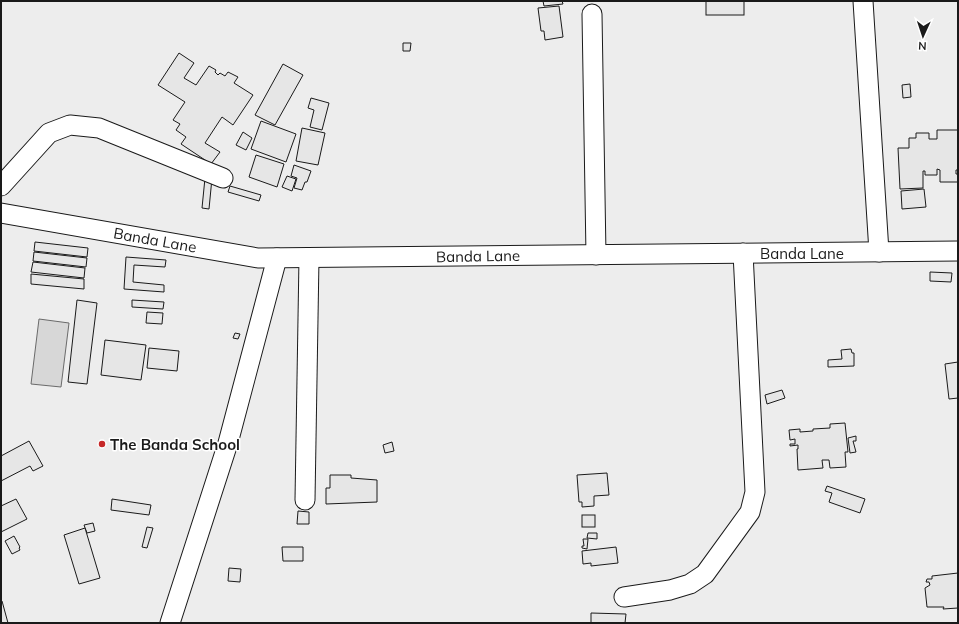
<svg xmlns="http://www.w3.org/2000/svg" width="959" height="624" font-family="Mulish,sans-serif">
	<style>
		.green { fill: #ededed; stroke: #6a6a6a }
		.water { fill: #d7d7d7; stroke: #6a6a6a }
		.building { fill: #e6e6e6; stroke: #1a1a1a }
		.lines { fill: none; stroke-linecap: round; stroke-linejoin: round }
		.minor-casing { stroke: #1a1a1a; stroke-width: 21 }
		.minor { stroke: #fff; stroke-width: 19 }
		.poi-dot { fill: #c62828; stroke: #fff; stroke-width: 1.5 }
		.labels { text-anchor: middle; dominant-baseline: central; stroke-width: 3; stroke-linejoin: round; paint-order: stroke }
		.street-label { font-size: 15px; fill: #1a1a1a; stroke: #fff }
		.poi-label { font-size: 15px; font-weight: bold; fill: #1a1a1a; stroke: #fff; text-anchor: start }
	</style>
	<rect width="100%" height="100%" fill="#fff"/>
	<rect class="green" x="1" y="1" width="957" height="622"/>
	<path class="water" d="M39,319L69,323L61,387L31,384Z"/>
	<g class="building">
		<path d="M543,1H562L563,4L544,6Z"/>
		<rect x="706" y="1" width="38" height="14"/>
		<path d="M559,6L563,37L545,40L544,31H541L538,8Z"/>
		<path d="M403,43H411L410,51H403Z"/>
		<path d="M179,53L194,63L184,78L196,85L209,66L216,70L215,72L218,75L220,73L225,76L228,72L238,77L234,83L253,95L233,125L222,117L205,143L220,152L211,164L181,144L186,137L176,130L180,124L173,120L185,102L158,85Z"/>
		<path d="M283,64L303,75L275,125L255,115Z"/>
		<path d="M910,84L911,97L903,98L902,85Z"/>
		<path d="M311,98L329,103L322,130L310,127L314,110L308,108Z"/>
		<path d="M261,121L296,134L286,162L251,149Z"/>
		<path d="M302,128L325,133L318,165L296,161Z"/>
		<path d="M937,130H958V170H956V174H958V182H940V170L937,169V175H925V171H923V188L900,189L898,148H909V138H916V133H929V139H937Z"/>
		<path d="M243,132L252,138L246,150L236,145Z"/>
		<path d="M256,155L284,164L277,187L249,177Z"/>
		<path d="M294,165L311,171L307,182H305L302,190L294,188L297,178L291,176Z"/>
		<path d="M287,176L296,179L292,191L282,187Z"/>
		<path d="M205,178H212L209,209L202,208Z"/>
		<path d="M230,186L261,195L259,201L228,192Z"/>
		<path d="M924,189L926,207L902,209L901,191Z"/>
		<path d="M35,242L88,248L87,257L34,251Z"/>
		<path d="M34,252L87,258L86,267L33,261Z"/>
		<path d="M126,257L166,260L165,267L134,265L133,282L164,285V292L124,289Z"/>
		<path d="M33,262L85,268L84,278L31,272Z"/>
		<path d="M930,272L952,273L951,282L930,281Z"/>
		<path d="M31,274L84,279V289L31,284Z"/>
		<path d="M77,300L97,303L87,384L68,382Z"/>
		<path d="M132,300L164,302L163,309L132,307Z"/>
		<path d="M147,312L163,313L162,324L146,323Z"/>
		<path d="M235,333L240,334L238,339L233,338Z"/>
		<path d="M105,340L146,345L141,380L101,375Z"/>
		<path d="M149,348L179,351L177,371L147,368Z"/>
		<path d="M851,349L852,353H854V366L828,367V360L842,359L841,350Z"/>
		<path d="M958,362V398L949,399L945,364Z"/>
		<path d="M782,390L785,398L767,404L765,395Z"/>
		<path d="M845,423L848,452H845L846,467L830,468L829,460H822L823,468L798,470L797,449H798V445L790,446V444H795V439L790,440L789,430L800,429V432L813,431V429L830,428V424Z"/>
		<path d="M856,436V441H853L856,452L850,453L848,438Z"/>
		<path d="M29,441L43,466L33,471L30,466L1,481V456Z"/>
		<path d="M392,442L394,451L385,453L383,445Z"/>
		<path d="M607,473L609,495L594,496V506L582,507V502H579L577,475Z"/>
		<path d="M330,475H351V478L377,480V502L326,504V488H330Z"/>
		<path d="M827,486L865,499L860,513L829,502L832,493L825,491Z"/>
		<path d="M16,499L27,519L1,532V506Z"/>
		<path d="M112,499L151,505L149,515L111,510Z"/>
		<path d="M298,511L309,512V524H297Z"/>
		<rect x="582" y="515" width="13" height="12"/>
		<path d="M93,523L95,531L87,533L84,525Z"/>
		<path d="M147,527L153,528L147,548L142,547Z"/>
		<path d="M85,528L100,578L79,584L64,535Z"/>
		<path d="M588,533H597V539L587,538Z"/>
		<path d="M14,536L20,547L19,548L20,550L12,554L5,541Z"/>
		<path d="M583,539H588L587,549L582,548V546H584Z"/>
		<path d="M282,547H303V561H283Z"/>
		<path d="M616,547L618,563L591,566V563L583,564L582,551Z"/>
		<path d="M229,568L241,569L240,582L228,581Z"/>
		<path d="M958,573V608L943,609L944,607H927L925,588L930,585L929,582H926L927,579H932V576Z"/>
		<path d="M1,601H2L8,623H1Z"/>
		<path d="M591,613L626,614L625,623H591Z"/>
	</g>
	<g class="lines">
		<g class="minor-casing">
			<g id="minor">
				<path d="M863,1L879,252"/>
				<path d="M592,14L596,255"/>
				<path d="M1,186L49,133L70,125L99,128L223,178"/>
				<path d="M1,213L258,258L958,251"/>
				<path d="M305,500L309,258"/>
				<path d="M624,597L670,590L690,584L705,574L750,512L755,492L743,253"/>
				<path d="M170,623L228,443L277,258"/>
			</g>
		</g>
		<use href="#minor" class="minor"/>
	</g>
	<circle class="poi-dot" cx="102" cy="444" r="4"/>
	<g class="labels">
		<g class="street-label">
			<text transform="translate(155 240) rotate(10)">Banda Lane</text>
			<text x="802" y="253">Banda Lane</text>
			<text transform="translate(478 256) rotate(-1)">Banda Lane</text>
		</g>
		<g class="poi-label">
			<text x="110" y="444">The Banda School</text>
		</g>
	</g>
	<rect width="959" height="624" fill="none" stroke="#1a1a1a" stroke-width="4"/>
	<g transform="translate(923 36) rotate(183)" stroke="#ffffff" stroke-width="3" paint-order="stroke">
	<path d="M0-3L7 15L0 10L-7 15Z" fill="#1a1a1a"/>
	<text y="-6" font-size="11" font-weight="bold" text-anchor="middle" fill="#1a1a1a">N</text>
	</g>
</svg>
